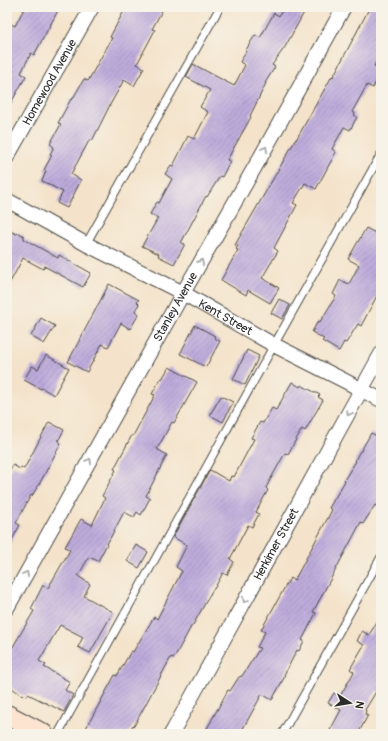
<svg xmlns="http://www.w3.org/2000/svg" width="388" height="741" font-family="Pangolin,sans-serif">
	<style>
		.building { fill: url(#building-hatch) }
		.lines { fill: none; stroke-linecap: round; stroke-linejoin: round }
		.lane-casing { stroke: #494743; stroke-width: 9 }
		.street-casing { stroke: #494743; stroke-width: 16 }
		.secondary-casing { stroke: #494743; stroke-width: 22 }
		.lane { stroke: #fff; stroke-width: 7 }
		.street { stroke: #fff; stroke-width: 14 }
		.secondary { stroke: #fde4d1; stroke-width: 20 }
		.oneway { stroke: #a0a0a0 }
		.labels { text-anchor: middle; dominant-baseline: central; stroke-width: 3; stroke-linejoin: round; paint-order: stroke }
		.street-label { font-size: 12px; fill: #2b2b2b; stroke: #f7f3e8 }
	</style>
	<defs>
		<pattern id="building-hatch" width="6" height="6" patternUnits="userSpaceOnUse"><rect width="6" height="6" fill="#beabdc"/><path d="M-1 1l2-2M0 6l6-6M5 7l2-2" fill="none" stroke="#9b8bb3"/></pattern>
	</defs>
	<rect width="100%" height="100%" fill="#f7f3e8"/>
	<filter id="ink" filterUnits="userSpaceOnUse"><feTurbulence type="fractalNoise" baseFrequency=".025" numOctaves="2"/><feDisplacementMap in="SourceGraphic" scale="8" xChannelSelector="R" yChannelSelector="G"/><feConvolveMatrix kernelMatrix="1 2 1 2 8 2 1 2 1" color-interpolation-filters="sRGB"/></filter>
	<filter id="wash" filterUnits="userSpaceOnUse"><feTurbulence type="fractalNoise" baseFrequency=".012" numOctaves="4" result="noise"/><feDisplacementMap in="SourceGraphic" scale="16" xChannelSelector="R" yChannelSelector="G"/><feGaussianBlur stdDeviation="0.9" result="paint"/><feColorMatrix in="noise" values="0 0 0 0 0 0 0 0 0 0 0 0 0 0 0 0 0 1.4 0 .05"/><feComposite in="paint" operator="in"/></filter>
	<g filter="url(#wash)">
		<rect width="100%" height="100%" fill="#f4e3ca"/>
		<g id="blocks">
			<g class="building">
				<path d="M25,7H60L34,55L31,53L21,73L26,76L7,110V31L11,24L15,26Z"/>
				<path d="M126,7H164L152,29L155,30L137,64L144,68L134,86L124,80L111,103L92,141L90,139L71,174L81,180L67,208L57,203L63,192L42,181L46,171L44,170L52,155L50,154L54,147L50,144L61,124L58,123L71,99L72,100L84,79L88,81L112,38L110,37Z"/>
				<path d="M284,7H307L285,47L272,65L275,67L265,83H266L250,116L251,117L227,160L230,161L222,177L220,176L207,197L206,196L181,243L185,244L174,264L158,256L159,254L142,246L158,218L150,214L157,202L159,203L172,179L165,174L171,165L173,166L188,136L194,139L208,112L200,107L210,90L186,77L193,64L234,86L245,65L240,62L246,51V50L255,35L260,38L274,13L279,16Z"/>
				<path d="M370,7H381V53L374,66L381,69V71L373,88L367,85L352,112L355,113L354,115L357,117L350,130L344,127L332,149L336,152L316,189L305,183L293,203L297,205L274,248L278,251L262,278L279,288L270,303L248,290L246,295L221,280L238,250L236,249L238,246L235,245L296,139V140L332,76L333,77Z"/>
				<path d="M366,228L381,236V288L361,326L358,324L346,343L344,342L339,351L322,341L324,339L312,332L318,321L320,322L336,296L333,294L340,280L349,284L359,265L348,259Z"/>
				<path d="M7,229L16,234L19,233L24,236V239L58,258L59,255L91,273L83,287L44,266L43,269L23,258L7,288Z"/>
				<path d="M109,284L139,300L137,302L139,304L135,311L139,314L130,329L121,323L108,347L102,344L87,372L68,362Z"/>
				<path d="M279,299L290,305L282,319L271,313Z"/>
				<path d="M41,318L55,326L44,344L31,336Z"/>
				<path d="M195,325L215,336L214,338L220,341L206,367L180,354Z"/>
				<path d="M247,350L259,356L245,385L233,379Z"/>
				<path d="M46,355L69,368L54,395L42,388L41,389L24,380L32,366L38,369Z"/>
				<path d="M169,367L197,382L174,423L172,422L157,449L167,455L146,496L150,498L141,515L137,512L134,517L124,512L98,561L89,557L78,576L90,584L84,596L113,612L90,653L78,647L83,637L60,625L39,661L46,665L44,667L70,682L65,690L73,695L64,712L28,694L27,696L20,694L12,688L7,685V648L11,650L34,611L31,609L43,585L48,588L70,550L65,547L81,519L92,525L105,498L102,496L116,470L114,469L132,435L133,436L155,395L152,394L161,378L162,379Z"/>
				<path d="M292,382L300,387L301,385L320,395L318,397L323,400L305,431L302,429L298,436L288,454L285,453L269,482L266,488L268,490L256,512L259,514L252,527L248,525L230,559L234,562L227,575L223,573L214,589H213L193,625H192L174,658L171,657L134,726L133,725L128,734H94L85,730L115,675L117,676L131,651L133,652L154,617L157,619L182,571L176,567L187,545L173,537L210,470L229,481L231,476L234,477L254,439L251,438L260,422L263,423L272,408L276,410Z"/>
				<path d="M221,396L233,402L223,422L210,415Z"/>
				<path d="M49,422L64,430L58,441L61,443L42,479L32,496L31,495L16,523L20,525L7,549V475L13,465L20,469L21,467L24,469Z"/>
				<path d="M371,433L381,438V509L375,505L363,524L361,522L313,612L316,613L302,640L304,641L299,651L297,650L284,675L285,676L272,700L262,694L240,734H204L228,690L230,691L239,677L242,676L260,648L257,647L265,632L261,630L290,578L294,581L332,510L329,508L345,481L344,480L356,461L355,460L360,451H361Z"/>
				<path d="M136,545L148,552L139,568L127,561Z"/>
				<path d="M381,615V693L377,690L365,710L366,711L365,714L368,715L358,734H328L341,710L328,703L334,693L340,696L354,672L350,669L364,645L357,641L362,631L369,635Z"/>
			</g>
		</g>
	</g>
	<g filter="url(#ink)">
		<use href="#blocks" fill-opacity="0" stroke="#494743" stroke-width="1"/>
		<g class="lines">
			<g class="lane-casing">
				<g id="lane">
					<path d="M86,244L220,7"/>
					<path d="M58,734L274,345L381,154"/>
					<path d="M282,734L381,557"/>
				</g>
			</g>
			<g class="street-casing">
				<g id="street">
					<path id="s1" d="M7,157L92,7"/>
					<path id="s2" d="M7,200L86,244L183,293L274,345L347,382L381,400"/>
					<path id="s3" d="M7,608L183,293L260,158L344,7"/>
					<path id="s4" d="M171,734L174,729L381,354"/>
				</g>
			</g>
			<g class="secondary-casing">
				<path id="secondary" d="M7,715L43,734"/>
			</g>
			<use href="#lane" class="lane"/>
			<use href="#street" class="street"/>
			<use href="#secondary" class="secondary"/>
		</g>
		<defs><path id="oneway-chevron" d="M-2-3.5L2.5 0L-2 3.5" fill="none" stroke-width="1.6" stroke-linecap="round" stroke-linejoin="round"/></defs>
		<g class="oneway">
			<use href="#oneway-chevron" transform="translate(265 149) rotate(-61)"/>
			<use href="#oneway-chevron" transform="translate(201 262) rotate(-60)"/>
			<use href="#oneway-chevron" transform="translate(349 413) rotate(119)"/>
			<use href="#oneway-chevron" transform="translate(89 461) rotate(-61)"/>
			<use href="#oneway-chevron" transform="translate(26 574) rotate(-61)"/>
			<use href="#oneway-chevron" transform="translate(245 600) rotate(119)"/>
		</g>
	</g>
	<g class="labels">
		<g class="street-label">
			<text stroke="none"><textPath href="#s1" startOffset="86">Homewood Avenue</textPath></text>
			<text stroke="none"><textPath href="#s3" startOffset="345">Stanley Avenue</textPath></text>
			<text stroke="none"><textPath href="#s2" startOffset="248">Kent Street</textPath></text>
			<text stroke="none"><textPath href="#s4" startOffset="217">Herkimer Street</textPath></text>
		</g>
	</g>
	<rect width="388" height="741" fill="none" stroke="#f7f3e8" stroke-width="24"/>
	<g transform="translate(350 703) rotate(102)" stroke="#f7f3e8" stroke-width="3" paint-order="stroke">
	<path d="M0-3L7 15L0 10L-7 15Z" fill="#2b2b2b"/>
	<text y="-6" font-size="11" font-weight="bold" text-anchor="middle" fill="#2b2b2b">N</text>
	</g>
</svg>
